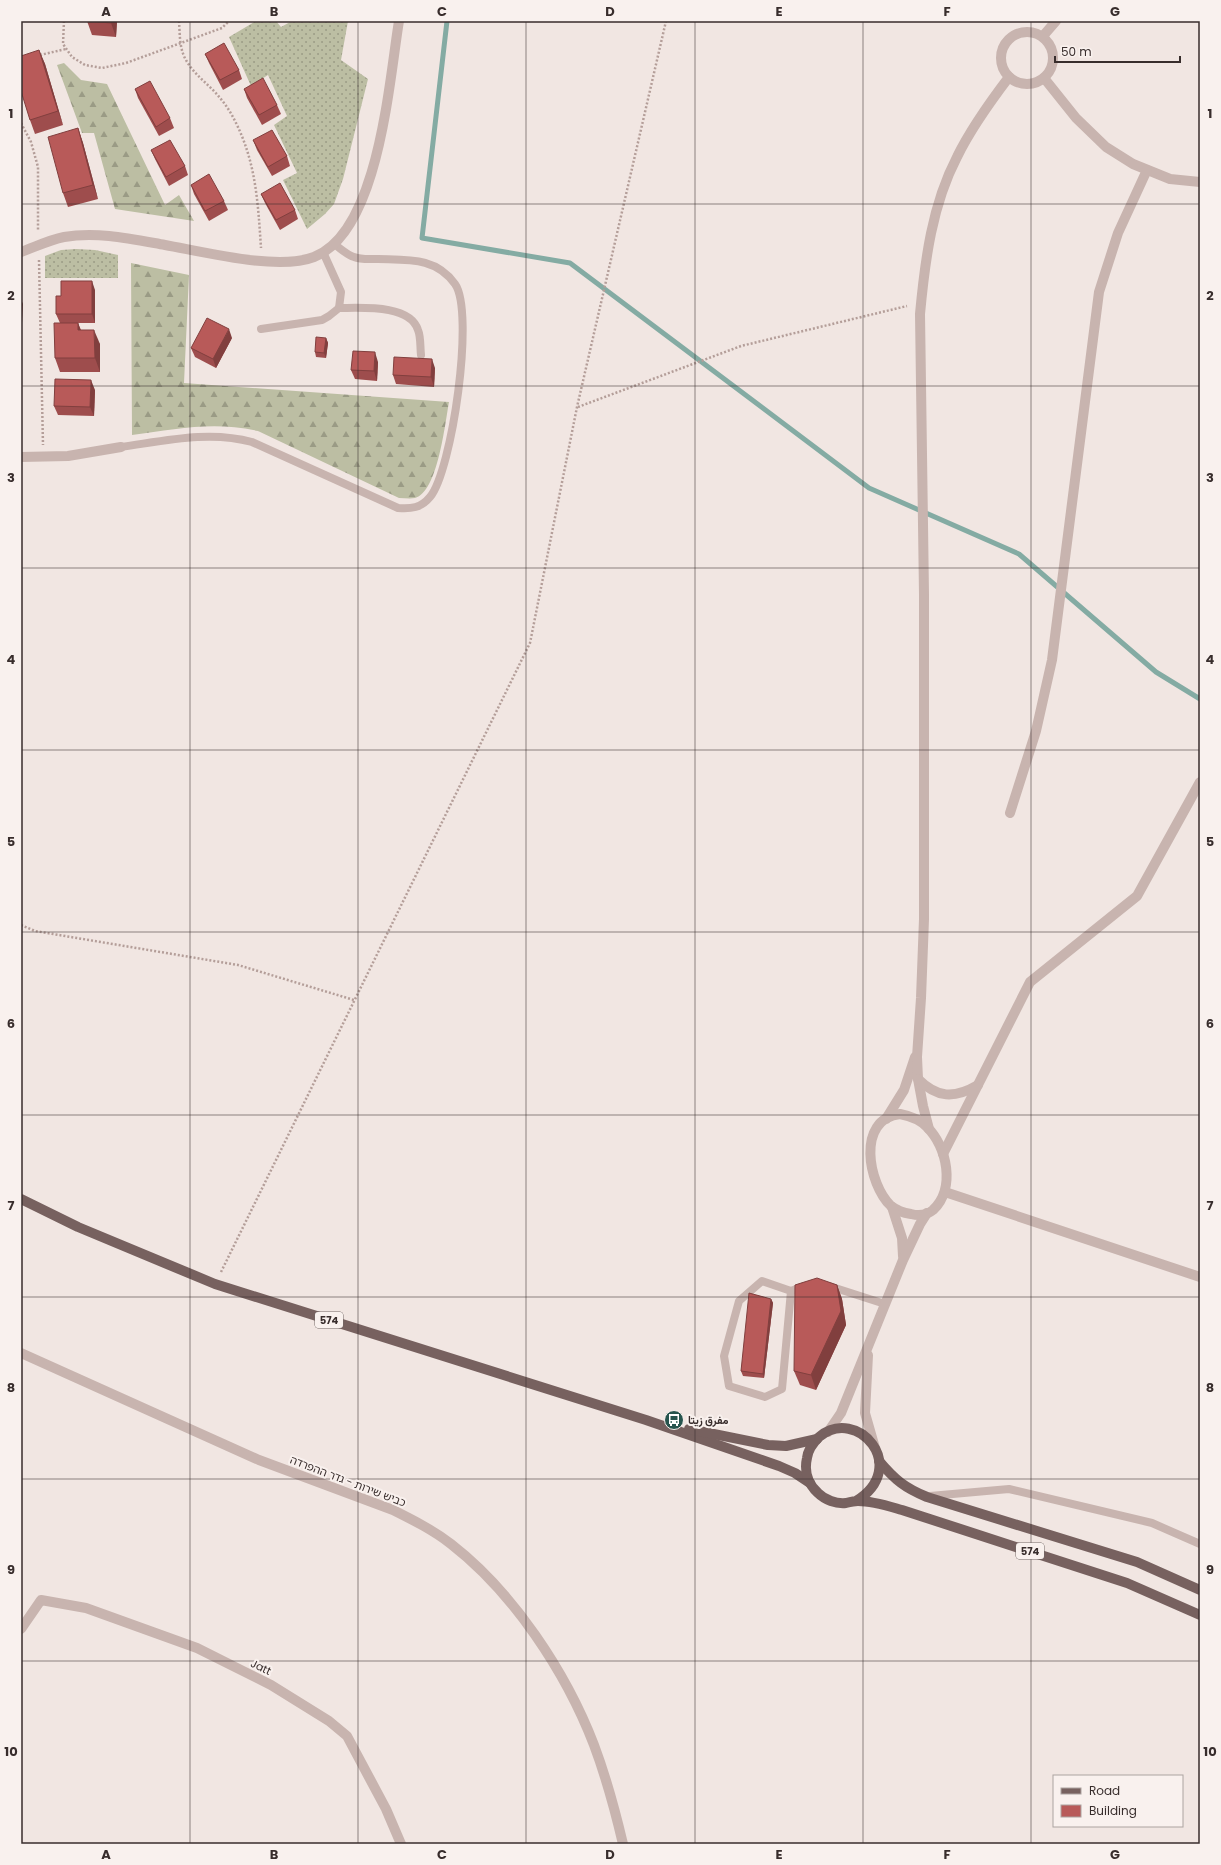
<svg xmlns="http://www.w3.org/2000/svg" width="1221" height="1865" font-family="Poppins,Vazirmatn,'Noto Sans Hebrew',sans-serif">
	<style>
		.grass { fill: url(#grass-dots) }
		.forest { fill: url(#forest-firs) }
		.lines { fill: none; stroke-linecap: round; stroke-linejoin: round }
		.stream { stroke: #84aba3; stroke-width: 5 }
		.path { stroke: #b49e99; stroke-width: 2.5; stroke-dasharray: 2 2; stroke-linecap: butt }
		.service { stroke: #c8b4af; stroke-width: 8 }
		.minor { stroke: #c8b4af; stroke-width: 10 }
		.tertiary { stroke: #c8b4af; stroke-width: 10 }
		.primary { stroke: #77615f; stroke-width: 10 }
		.wall { fill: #9e4d4d }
		.shaded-wall { fill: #813f3e }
		.building { fill: #b85a59; stroke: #813f3e }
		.grid { fill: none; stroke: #382d2c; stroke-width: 1; stroke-opacity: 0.55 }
		.labels { text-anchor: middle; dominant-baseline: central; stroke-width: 4; stroke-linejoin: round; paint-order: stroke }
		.shield { fill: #f9f1ee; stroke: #726866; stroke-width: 1 }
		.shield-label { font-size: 10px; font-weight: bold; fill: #382d2c }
		.poi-label { font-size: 11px; font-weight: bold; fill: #382d2c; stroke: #f9f1ee; text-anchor: start }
		.street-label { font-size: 11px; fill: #382d2c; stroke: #f9f1ee }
		.neatline { fill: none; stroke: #382d2c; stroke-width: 1.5 }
		.grid-label { font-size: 13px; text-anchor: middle; font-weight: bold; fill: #382d2c }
	</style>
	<defs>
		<pattern id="grass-dots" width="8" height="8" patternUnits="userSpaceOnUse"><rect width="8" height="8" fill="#bcbea3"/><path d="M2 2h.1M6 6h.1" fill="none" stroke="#9a9b85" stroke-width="1.8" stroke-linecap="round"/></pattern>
		<pattern id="forest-firs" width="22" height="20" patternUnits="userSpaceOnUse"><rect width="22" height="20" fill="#bcbea3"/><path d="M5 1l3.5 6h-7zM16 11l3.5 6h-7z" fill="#9a9b85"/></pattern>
	</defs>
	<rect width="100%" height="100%" fill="#f1e6e2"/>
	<g class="grass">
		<path d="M256,21H276L281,27L292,21H348L341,60L368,79L343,179L334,204L325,214L307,229L283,180L297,173L274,125L287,116L268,75L251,86L229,37Z"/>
		<path d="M76,249L95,250L118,255V278H45V256L61,250Z"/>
	</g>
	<g class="forest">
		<path d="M64,63L81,80L107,84L165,205L179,195L194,221L115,209L94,133H82L57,65Z"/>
		<path d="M131,263L189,275L184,383L449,402C445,423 438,492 415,498C410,499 404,498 399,498L258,431C213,421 177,429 132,435Z"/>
	</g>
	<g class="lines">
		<path class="stream" d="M447,21L422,238L570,263L869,488L1019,554L1156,672L1200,699"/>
		<g class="path">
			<path d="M64,21L63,44L72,57L85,65L102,68L126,63L222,28L229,21"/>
			<path d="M179,21C180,34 179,48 186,60C194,75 210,85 220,98C226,105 231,113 235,121C256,162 258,203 261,248"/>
			<path d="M40,55L66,49"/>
			<path d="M21,123L31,142L38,167V231"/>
			<path d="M39,260L43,445"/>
			<path d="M578,407L741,346L907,306"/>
			<path d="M21,925L35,931L238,965L354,1000"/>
			<path d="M221,1272L530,643L577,407L666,21"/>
		</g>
		<g class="service">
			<path d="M339,308C361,308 410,304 418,330C421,337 420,347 421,355"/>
			<path d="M261,329L322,320L329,316L339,308L341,292L323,252"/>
			<path d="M121,447C164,441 209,430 252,442L398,508C411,509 421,508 430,497C452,471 475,312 455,284C436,257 408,260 378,259C370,259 361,260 354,257C347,255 340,248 334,244"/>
			<path d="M829,1286L885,1304"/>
			<path d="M791,1291L762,1281L739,1301L724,1356L729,1386L765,1397L782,1389L791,1291L804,1286"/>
			<path d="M930,1496L1009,1489L1152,1523L1200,1544"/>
		</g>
		<g class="minor">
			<circle cx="1027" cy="58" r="26"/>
			<path d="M1043,36L1056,21"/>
			<path d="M1044,78L1076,118L1106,147L1133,164L1170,179L1200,182"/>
			<path d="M21,252C35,247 49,240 64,237C97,231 132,239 165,245C204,252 278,271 314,257C379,232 389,81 399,21"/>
			<path d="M21,457L68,456L121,447"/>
			<path d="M1010,813L1036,731L1052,660L1099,292L1118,233L1147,170"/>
			<path d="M886,1119L904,1090L915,1057"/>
			<path d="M929,1129L923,1106L918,1079L917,1057L921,998L924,919V594L920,314C925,260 932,205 957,157C971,128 990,102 1009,77"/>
			<path d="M945,1192L1200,1277"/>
			<path d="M21,1353L259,1460L393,1510C413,1520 433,1530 451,1544C513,1592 566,1672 594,1745C606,1777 615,1810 623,1844"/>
		</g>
		<g class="tertiary">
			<path d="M918,1079C937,1098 954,1099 978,1085"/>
			<path d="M900,1114C910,1116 920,1119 927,1127C947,1146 956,1189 933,1210C927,1215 919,1216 911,1214C904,1213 896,1210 891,1206C868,1184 856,1119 900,1114Z"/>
			<path d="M943,1154L1030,982L1137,896L1200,782"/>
			<path d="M892,1207L902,1238L903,1256"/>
			<path d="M868,1355L865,1413L875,1448"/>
			<path d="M828,1432L841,1413L903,1260L920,1224L927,1213"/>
			<path d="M21,1629L41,1600L86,1608L197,1648L271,1685L329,1721L347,1736L386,1809L401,1844"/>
		</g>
		<g class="primary">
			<path d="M21,1199L78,1227L215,1284L646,1420L779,1466L795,1473L810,1483"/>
			<path d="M689,1429L768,1445L786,1446L817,1439"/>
			<path d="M879,1461C895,1480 905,1488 927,1497L1137,1562L1200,1590"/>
			<path d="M856,1501C911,1467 857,1405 819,1437C813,1443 808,1449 807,1458C804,1471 808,1484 818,1493C825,1500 836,1504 846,1503C850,1502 854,1501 858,1501C873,1501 888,1506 902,1510L1127,1583L1200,1615"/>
		</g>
	</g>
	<g class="wall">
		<path d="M87,21H117L116,37L92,35Z"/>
		<path d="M39,50L45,64L63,125L35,134L30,120Z"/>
		<path d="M205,54L239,70L242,79L223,90L209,63Z"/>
		<path d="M135,89L170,118L174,128L159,136L138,98Z"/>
		<path d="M244,89L277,105L281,114L262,125L247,98Z"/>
		<path d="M78,128L83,143L98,199L68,207L63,193Z"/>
		<path d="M253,140L287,156L290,166L272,176L257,150Z"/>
		<path d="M151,150L185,166L188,175L169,186L155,159Z"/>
		<path d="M191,185L224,201L228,210L209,221L194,194Z"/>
		<path d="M261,194L295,210L298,219L280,230L265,203Z"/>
		<path d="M95,290V323H78L81,330L100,344V372H60L55,358L60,323L56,314L61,296Z"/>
		<path d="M232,338L216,368L195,357L191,348Z"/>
		<path d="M326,338L328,343L326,358L316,357L315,352Z"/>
		<path d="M378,362L377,381L355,379L351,370Z"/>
		<path d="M435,368L434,387L396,384L393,375Z"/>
		<path d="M95,390L94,416L58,415L54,406Z"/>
		<path d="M837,1285L842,1299L846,1325L816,1390L800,1385L794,1371Z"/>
		<path d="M771,1299L773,1303L764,1378L743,1376L741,1371Z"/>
	</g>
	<g class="shaded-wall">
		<path d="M111,21H117L116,37L111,23Z"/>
		<path d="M39,50L45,64L63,125L58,111Z"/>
		<path d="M78,128L83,143L98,199L93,185Z"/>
		<path d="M92,281L95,290V323L92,314Z"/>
		<path d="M21,299L23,304L22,323L21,319Z"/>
		<path d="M78,323L83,337L78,330Z"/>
		<path d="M229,329L232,338L216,368L213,359Z"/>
		<path d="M94,330L100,344V372L95,358Z"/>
		<path d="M21,337L22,340V377L21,373Z"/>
		<path d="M326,338L328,343L326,358L324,353Z"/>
		<path d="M375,352L378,362L377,381L374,371Z"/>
		<path d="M432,359L435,368L434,387L431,377Z"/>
		<path d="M91,380L95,390L94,416L90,407Z"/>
		<path d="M21,387L22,390V421L21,419Z"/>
		<path d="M837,1285L842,1299L846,1325L816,1390L811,1375Z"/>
		<path d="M771,1299L773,1303L764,1378L763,1374Z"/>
	</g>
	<g class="building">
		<path d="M89,21H111V23Z"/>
		<path d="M224,43L239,70L220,80L205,54Z"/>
		<path d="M39,50L58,111L30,120L21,91V56Z"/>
		<path d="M263,78L277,105L259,115L244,89Z"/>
		<path d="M150,81L170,118L156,127L135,89Z"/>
		<path d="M78,128L93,185L63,193L48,137Z"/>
		<path d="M272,130L287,156L268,167L253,140Z"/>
		<path d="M170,140L185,166L166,177L151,150Z"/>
		<path d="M209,174L224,201L205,211L191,185Z"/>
		<path d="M280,183L295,210L276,220L261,194Z"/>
		<path d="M61,281H92V314H56V296H61Z"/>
		<path d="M207,318L229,329L213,359L191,348Z"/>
		<path d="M54,323H78V330H94L95,358H55Z"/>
		<path d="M316,337L326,338L324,353L315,352Z"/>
		<path d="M353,351L375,352L374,371L351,370Z"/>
		<path d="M394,357L432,359L431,377L393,375Z"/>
		<path d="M55,379L91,380L90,407L54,406Z"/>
		<path d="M817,1278L837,1285L841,1311L811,1375L794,1371L795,1285Z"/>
		<path d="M749,1293L771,1299L763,1374L741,1371Z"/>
	</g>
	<path class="grid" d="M190,21V1844M358,21V1844M526,21V1844M695,21V1844M863,21V1844M1031,21V1844M21,204H1200M21,386H1200M21,568H1200M21,750H1200M21,932H1200M21,1115H1200M21,1297H1200M21,1479H1200M21,1661H1200"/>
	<defs>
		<g id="bus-disc" transform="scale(1)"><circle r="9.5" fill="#26544d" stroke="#f9f1ee"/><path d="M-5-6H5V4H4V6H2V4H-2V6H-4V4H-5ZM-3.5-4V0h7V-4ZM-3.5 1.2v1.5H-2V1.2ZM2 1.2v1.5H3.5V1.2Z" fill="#fff"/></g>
	</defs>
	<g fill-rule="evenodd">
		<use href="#bus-disc" x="674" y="1420"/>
	</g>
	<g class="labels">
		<g class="shield">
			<rect x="315" y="1312" width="28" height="16" rx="3"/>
			<rect x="1016" y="1543" width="28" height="16" rx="3"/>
		</g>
		<g class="shield-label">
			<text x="329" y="1320">574</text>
			<text x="1030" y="1551">574</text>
		</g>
		<g class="poi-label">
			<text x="688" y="1420">مفرق زيتا</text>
		</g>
		<g class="street-label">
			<text transform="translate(348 1481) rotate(21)">כביש שירות - גדר ההפרדה</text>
			<text transform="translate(261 1667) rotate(26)">Jatt</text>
		</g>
	</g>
	<rect width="1221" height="1865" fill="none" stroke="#f9f1ee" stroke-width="44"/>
	<rect x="1053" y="1775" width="130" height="52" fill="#f9f1ee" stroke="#aca3a0"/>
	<rect x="1061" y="1788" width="20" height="6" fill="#77615f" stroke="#aca3a0"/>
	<text x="1089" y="1795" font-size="12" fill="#382d2c">Road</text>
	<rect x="1061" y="1805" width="20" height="12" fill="#b85a59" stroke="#aca3a0"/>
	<text x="1089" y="1815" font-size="12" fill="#382d2c">Building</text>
	<path d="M1055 56v6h125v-6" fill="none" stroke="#382d2c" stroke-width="2"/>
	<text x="1061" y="56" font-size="12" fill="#382d2c" stroke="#f9f1ee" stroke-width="3" paint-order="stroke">50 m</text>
	<rect x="22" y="22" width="1177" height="1821" class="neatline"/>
	<g class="grid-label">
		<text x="106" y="16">A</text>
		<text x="274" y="16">B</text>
		<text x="442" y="16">C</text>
		<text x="610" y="16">D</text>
		<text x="779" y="16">E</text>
		<text x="947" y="16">F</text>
		<text x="1115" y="16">G</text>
		<text x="11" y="118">1</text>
		<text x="1210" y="118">1</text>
		<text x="11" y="300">2</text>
		<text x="1210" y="300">2</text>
		<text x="11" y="482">3</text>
		<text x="1210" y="482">3</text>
		<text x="11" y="664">4</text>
		<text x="1210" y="664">4</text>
		<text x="11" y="846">5</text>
		<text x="1210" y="846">5</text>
		<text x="11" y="1028">6</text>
		<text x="1210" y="1028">6</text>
		<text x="11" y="1210">7</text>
		<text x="1210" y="1210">7</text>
		<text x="11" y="1392">8</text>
		<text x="1210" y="1392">8</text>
		<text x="11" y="1574">9</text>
		<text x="1210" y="1574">9</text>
		<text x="11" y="1756">10</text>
		<text x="1210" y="1756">10</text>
		<text x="106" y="1859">A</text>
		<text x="274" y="1859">B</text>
		<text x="442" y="1859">C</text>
		<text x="610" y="1859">D</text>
		<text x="779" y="1859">E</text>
		<text x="947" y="1859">F</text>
		<text x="1115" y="1859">G</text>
	</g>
</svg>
